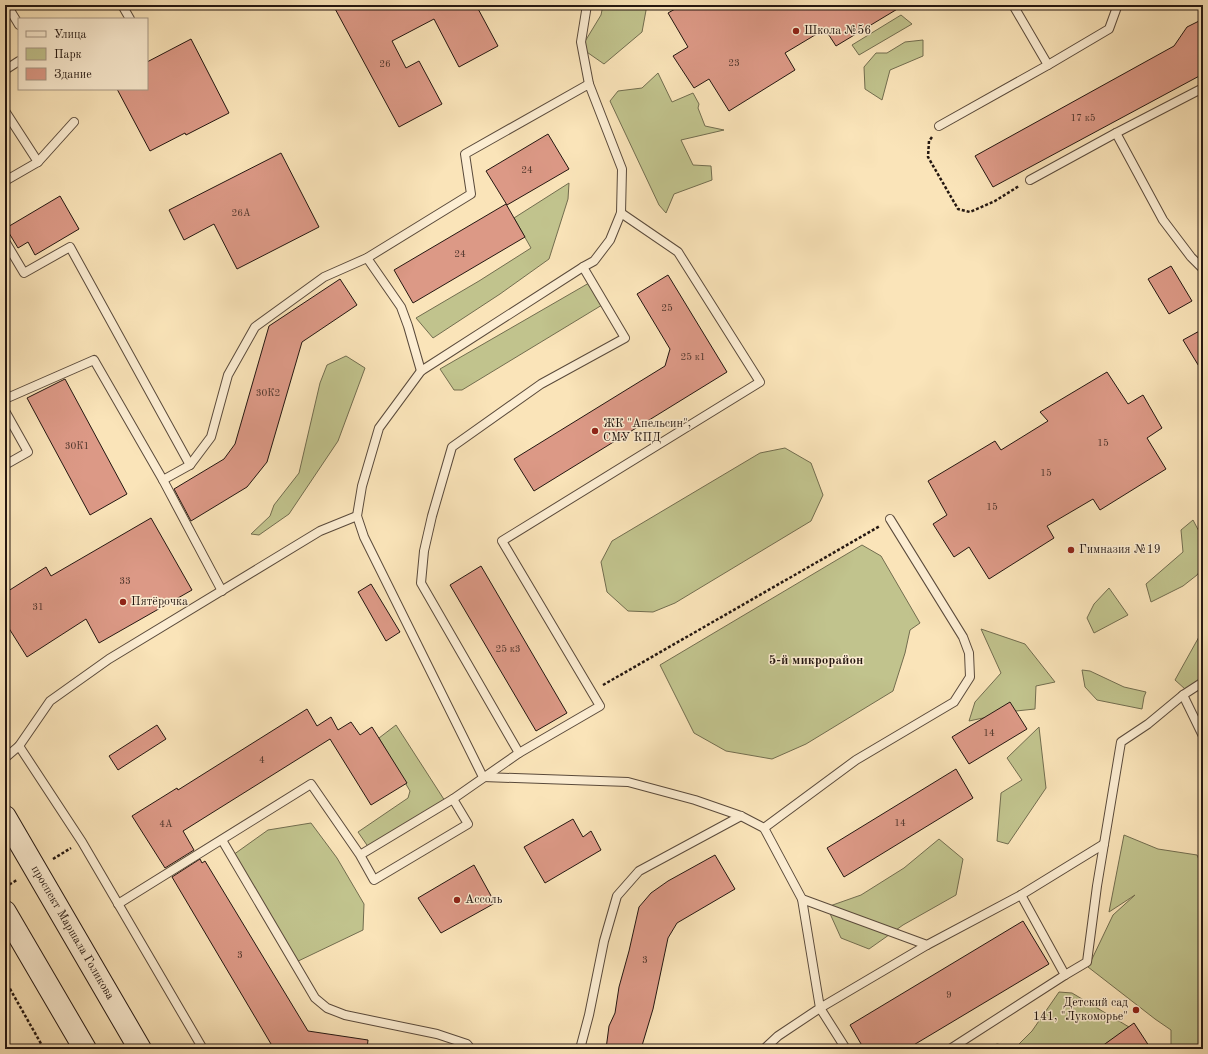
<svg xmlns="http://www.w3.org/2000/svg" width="1208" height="1054" font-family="'Old Standard TT',serif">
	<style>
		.green { fill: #c1c38d; stroke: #726d4f }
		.building { fill: #dc9986; stroke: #241711 }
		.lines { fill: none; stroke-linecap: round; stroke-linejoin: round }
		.lane-casing { stroke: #5a4a3b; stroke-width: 10 }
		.secondary-casing { stroke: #241711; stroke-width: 24 }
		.path { stroke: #241711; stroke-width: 2.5; stroke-dasharray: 3 2; stroke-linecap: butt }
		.lane { stroke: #fcedd2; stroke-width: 8 }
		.secondary { stroke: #fcedd2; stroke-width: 22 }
		.poi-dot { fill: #8f2418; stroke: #fcedd2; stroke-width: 1.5 }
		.labels { text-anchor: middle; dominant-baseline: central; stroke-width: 3; stroke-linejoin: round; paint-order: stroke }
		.number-label { font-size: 10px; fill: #52382e }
		.poi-label { font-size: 12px; fill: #241711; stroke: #fcedd2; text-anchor: start }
		.street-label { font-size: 12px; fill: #241711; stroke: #fcedd2 }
		.neighbourhood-label { font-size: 13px; font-weight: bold; fill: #241711; stroke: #fcedd2 }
	</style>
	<rect width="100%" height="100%" fill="#fae4b9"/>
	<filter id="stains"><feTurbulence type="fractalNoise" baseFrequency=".005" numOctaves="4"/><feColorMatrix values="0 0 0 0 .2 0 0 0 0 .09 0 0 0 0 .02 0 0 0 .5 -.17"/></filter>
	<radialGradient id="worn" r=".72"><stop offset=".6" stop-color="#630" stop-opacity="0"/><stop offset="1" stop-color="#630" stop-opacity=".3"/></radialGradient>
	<g class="green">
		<path d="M603,5H647L642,32L604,64L581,48L601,15Z"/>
		<path d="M901,15L912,24L859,55L852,45Z"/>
		<path d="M923,40V56L890,70L882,100L865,89L864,67L876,53H887L905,42Z"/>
		<path d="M658,73L672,102L693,93L699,104L698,108L705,126L724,130L681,140L693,165L711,166L712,180L674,194L666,213L659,205L610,101L618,91L642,88Z"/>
		<path d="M569,183L568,199L549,259L500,294L433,338L416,318L479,281L531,248L514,218Z"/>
		<path d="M589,283L602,305L462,390H454L440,369Z"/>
		<path d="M346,356L365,368L338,441L289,514L259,535L251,534L270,516L274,505L299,473L320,383L327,365Z"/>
		<path d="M785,448L811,463L823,495L811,521L675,603L653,612L628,611L607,592L601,562L612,541L760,453Z"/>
		<path d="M1193,520L1203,539V567L1197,575L1183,586L1151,602L1146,584L1183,552L1181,530Z"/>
		<path d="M862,545L881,556L920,623L910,630L905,653L893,691L806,744L772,759L726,751L694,733L660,665Z"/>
		<path d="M1109,588L1128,615L1094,633L1087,618L1094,604Z"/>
		<path d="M981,629L1025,644L1055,682L1036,686L1035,709L1016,711L969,721L975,702L1001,673Z"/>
		<path d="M1203,634V664L1199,681L1185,689L1175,680L1200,635Z"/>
		<path d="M1082,670L1090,671L1124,687L1146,692L1144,697L1142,709L1097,700L1085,687Z"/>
		<path d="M396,725L445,801L369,848L358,832L408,798L410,791L379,738Z"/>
		<path d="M1039,727L1046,788L1008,844L997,841L1001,793L1022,780L1007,758Z"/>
		<path d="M311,823L337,858L364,904L363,930L292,964L233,855L268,830Z"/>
		<path d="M1124,835L1158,849L1197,855L1203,868V1049H1171V1030L1155,1019L1088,967L1089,963L1092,959L1113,915L1135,895L1109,912Z"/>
		<path d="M939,839L963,859L956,895L903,925L869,949L841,938L827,907L861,895L904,868Z"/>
		<path d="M1059,992L1072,993L1129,1027L1102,1049H987L997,1044L1015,1048L1032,1031Z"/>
	</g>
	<g class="building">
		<path d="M333,5H476L498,46L459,67L434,19L392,41L406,68L419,61L442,104L399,127Z"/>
		<path d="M682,5H904L836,46L825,29L785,53L795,70L729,111L709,79L694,88L673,56L688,47L668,13Z"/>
		<path d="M1203,19V74L993,187L975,156L1174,46L1187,27Z"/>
		<path d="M191,39L229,113L186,135L185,133L150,151L117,89H147V62Z"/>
		<path d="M548,134L569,169L507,205L486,171Z"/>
		<path d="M281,153L319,227L237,269L214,224L184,240L169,210Z"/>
		<path d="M60,196L79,229L35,255L28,242L18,248L6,228Z"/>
		<path d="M506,204L525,237L413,303L394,270Z"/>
		<path d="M1171,266L1192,301L1169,314L1148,279Z"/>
		<path d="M668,275L727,372L534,491L514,459L665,366L670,349L637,294Z"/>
		<path d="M340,279L357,305L302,342L267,462L247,487L191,521L174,489L224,459L235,444L269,326Z"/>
		<path d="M1203,329V373L1183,340Z"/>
		<path d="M1107,372L1128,404L1143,395L1162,428L1147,438L1166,469L1100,510L1093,499L1047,526L1054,538L989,579L969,547L954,557L933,524L947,515L928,481L995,441L1001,450L1048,421L1040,412Z"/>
		<path d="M65,379L127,494L90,515L27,398Z"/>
		<path d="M151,518L192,590L99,643L86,619L27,657L5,622V593L46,567L51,576Z"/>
		<path d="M481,566L567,713L536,731L450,585Z"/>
		<path d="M371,584L400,632L386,641L358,592Z"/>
		<path d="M1010,702L1027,729L969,764L952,737Z"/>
		<path d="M307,709L317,726L331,717L338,730L351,722L360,735L372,727L407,783L371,805L330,739L183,831L194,850L165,868L132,816L177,788L178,790Z"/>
		<path d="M157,725L166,739L118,770L109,756Z"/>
		<path d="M956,769L973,798L844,877L827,848Z"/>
		<path d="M573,819L583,837L591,831L601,850L545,883L524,847Z"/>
		<path d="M715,855L735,889L677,923L668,938L653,1009L641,1049H606L609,1026L615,1013L619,987L629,951L639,907L651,893L668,881Z"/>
		<path d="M200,859L202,863L205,861L308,1031L368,1040L367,1049H274L172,877Z"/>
		<path d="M474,865L495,903L441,933L418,898Z"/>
		<path d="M1023,921L1049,964L907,1049H864L850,1025Z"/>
		<path d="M1134,1023L1151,1049H1098Z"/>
	</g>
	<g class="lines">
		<g class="lane-casing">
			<g id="lane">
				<path d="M7,5L19,25"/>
				<path d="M122,5L130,19"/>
				<path d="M587,5L581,42L589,84"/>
				<path d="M1013,5L1048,65L1109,29L1117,7L1116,5"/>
				<path d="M5,70L19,61"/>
				<path d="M5,111L38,162L5,181"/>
				<path d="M939,126L1048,65"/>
				<path d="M1116,133L1163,220L1191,257L1203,269"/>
				<path d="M38,162L74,122"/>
				<path d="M1030,180L1116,133L1203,88"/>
				<path d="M5,241L24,273L70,247L190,465"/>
				<path d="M367,258L401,307L408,326L421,371"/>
				<path d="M5,399L94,360L163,480L190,465L211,437L228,375L255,327L324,277L367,258L471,194L465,154L589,84L622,169L621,213L610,240L594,261L583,267L421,371L379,428L362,486L357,516L364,537L483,777L628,782L695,800L741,816L764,828L802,899L927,945L1021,895L1065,975L950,1049"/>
				<path d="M5,411L28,452L5,465"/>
				<path d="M163,480L222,591"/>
				<path d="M1203,682L1183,695L1203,736"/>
				<path d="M19,746L82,842L203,1049"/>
				<path d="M519,753L421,583L424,551L432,516L452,447L541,384L625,338L583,267"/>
				<path d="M5,758L19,746L50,701L109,659L320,531L357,516"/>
				<path d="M453,799L519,753L600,706L502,541L760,382L678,252L621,213"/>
				<path d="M764,828L856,760L954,702L970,677L969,653L963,637L890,519"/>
				<path d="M222,840L315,998L327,1008L345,1015L437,1034L467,1044L471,1049"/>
				<path d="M1021,895L1104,844"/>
				<path d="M118,904L311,784L360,855L453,799L468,824L374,880L360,855"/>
				<path d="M1065,975L1087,962L1097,886L1121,742L1148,724L1183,695"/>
				<path d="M580,1049L589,1015L604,941L617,896L639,871L741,816"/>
				<path d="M764,1049L778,1036L820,1008L802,899"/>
				<path d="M846,1049L820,1008L927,945"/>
			</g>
		</g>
		<g class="secondary-casing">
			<g id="secondary">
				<path id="s1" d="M5,817L140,1049"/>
				<path d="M5,912L85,1049"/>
			</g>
		</g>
		<g class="path">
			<path d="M932,137L929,141L928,157L958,209L970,212L995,201L1019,186"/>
			<path d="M603,685L880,526"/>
			<path d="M53,859L71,848"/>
			<path d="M5,887L17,880"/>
			<path d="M5,980L44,1049"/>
		</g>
		<use href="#lane" class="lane"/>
		<use href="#secondary" class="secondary"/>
	</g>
	<g class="poi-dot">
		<circle cx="796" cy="31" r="4"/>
		<circle cx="595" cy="431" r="4"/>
		<circle cx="1071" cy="550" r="4"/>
		<circle cx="123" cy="602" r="4"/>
		<circle cx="457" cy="900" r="4"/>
		<circle cx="1136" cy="1010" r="4"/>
	</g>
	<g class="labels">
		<g class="number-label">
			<text x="734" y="63">23</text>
			<text x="385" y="64">26</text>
			<text x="1083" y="118">17 к5</text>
			<text x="527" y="170">24</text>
			<text x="241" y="213">26А</text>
			<text x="460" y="254">24</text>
			<text x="667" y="308">25</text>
			<text x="693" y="357">25 к1</text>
			<text x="268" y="393">30К2</text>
			<text x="1103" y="443">15</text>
			<text x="77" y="446">30К1</text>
			<text x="1046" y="473">15</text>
			<text x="992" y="507">15</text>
			<text x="125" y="581">33</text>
			<text x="38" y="607">31</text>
			<text x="508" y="649">25 к3</text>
			<text x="989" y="733">14</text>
			<text x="262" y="760">4</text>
			<text x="900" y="823">14</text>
			<text x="166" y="824">4А</text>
			<text x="240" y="955">3</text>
			<text x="645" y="960">3</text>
			<text x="949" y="995">9</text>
		</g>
		<g class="poi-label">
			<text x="804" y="31">Школа №56</text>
			<text x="603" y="424">ЖК "Апельсин",<tspan x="603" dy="14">СМУ КПД</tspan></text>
			<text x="1079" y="550">Гимназия №19</text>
			<text x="131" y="602">Пятёрочка</text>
			<text x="465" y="900">Ассоль</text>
			<text x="1128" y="1003" text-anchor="end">Детский сад<tspan x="1128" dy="14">141, "Лукоморье"</tspan></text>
		</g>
		<g class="street-label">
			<text stroke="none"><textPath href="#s1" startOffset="134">проспект Маршала Голикова</textPath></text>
		</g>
		<g class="neighbourhood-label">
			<text x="816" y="660">5-й микрорайон</text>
		</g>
	</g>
	<rect width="1208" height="1054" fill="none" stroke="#fae4b9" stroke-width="20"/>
	<rect x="6" y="6" width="1196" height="1042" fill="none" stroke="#241711" stroke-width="2"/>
	<rect x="10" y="10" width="1188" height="1034" fill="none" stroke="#241711"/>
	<rect x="18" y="18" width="130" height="72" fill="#fcedd2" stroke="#a69785"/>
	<rect x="26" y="31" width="20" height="6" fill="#fcedd2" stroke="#a69785"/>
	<text x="54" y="38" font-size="12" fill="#241711">Улица</text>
	<rect x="26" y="48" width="20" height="12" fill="#c1c38d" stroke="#a69785"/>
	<text x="54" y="58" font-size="12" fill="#241711">Парк</text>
	<rect x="26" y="68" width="20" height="12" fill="#dc9986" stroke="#a69785"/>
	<text x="54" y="78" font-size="12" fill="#241711">Здание</text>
	<rect width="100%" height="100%" filter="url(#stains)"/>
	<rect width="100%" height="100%" fill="url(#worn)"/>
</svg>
